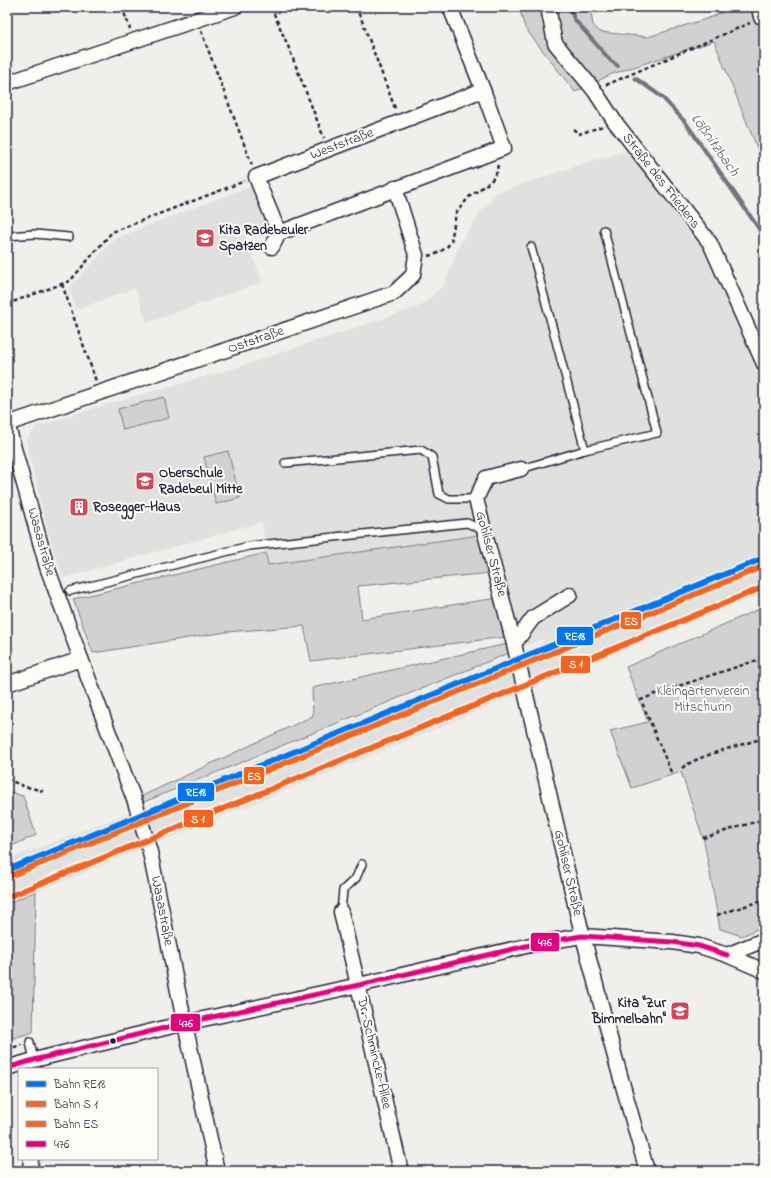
<svg xmlns="http://www.w3.org/2000/svg" width="771" height="1178" font-family="'Indie Flower',sans-serif">
	<style>
		.built { fill: #e0e0df }
		.green { fill: #d2d1d1; stroke: #7a7a86 }
		.lines { fill: none; stroke-linecap: round; stroke-linejoin: round }
		.stream { stroke: #737381; stroke-width: 4 }
		.lane-casing { stroke: #22223b; stroke-width: 10 }
		.street-casing { stroke: #22223b; stroke-width: 17 }
		.path { stroke: #22223b; stroke-width: 2.5; stroke-dasharray: 4 3; stroke-linecap: butt }
		.lane { stroke: #fdfcf7; stroke-width: 7 }
		.street { stroke: #fdfcf7; stroke-width: 14 }
		.bus-1-casing { stroke: #fdfcf7; stroke-width: 8 }
		.bus-1 { stroke: #e5007d; stroke-width: 5 }
		.rail-1-casing { stroke: #fdfcf7; stroke-width: 9 }
		.rail-2-casing { stroke: #fdfcf7; stroke-width: 9 }
		.rail-3-casing { stroke: #fdfcf7; stroke-width: 9 }
		.rail-1 { stroke: #0474ec; stroke-width: 6 }
		.rail-2 { stroke: #f36421; stroke-width: 6 }
		.rail-3 { stroke: #f26522; stroke-width: 6 }
		.bus-dot { fill: #22223b; stroke: #fdfcf7; stroke-width: 1.5 }
		.labels { text-anchor: middle; dominant-baseline: central; stroke-width: 4; stroke-linejoin: round; paint-order: stroke }
		.street-label { font-size: 14px; fill: #22223b; stroke: #fdfcf7 }
		.poi-label { font-size: 14px; font-weight: bold; fill: #22223b; stroke: #fdfcf7; text-anchor: start }
		.park-label { font-size: 14px; fill: #575768; stroke: #fdfcf7 }
		.water-label { font-size: 15px; font-style: italic; fill: #58586a; stroke: #fdfcf7 }
		.line-badge { stroke: #fdfcf7; stroke-width: 1.5 }
		.badge-label { font-size: 11px; text-anchor: middle; font-weight: bold; fill: #fff }
	</style>
	<rect width="100%" height="100%" fill="#f0efec"/>
	<filter id="ink" filterUnits="userSpaceOnUse"><feTurbulence type="fractalNoise" baseFrequency=".025" numOctaves="2"/><feDisplacementMap in="SourceGraphic" scale="8" xChannelSelector="R" yChannelSelector="G"/><feConvolveMatrix kernelMatrix="1 2 1 2 8 2 1 2 1" color-interpolation-filters="sRGB"/></filter>
	<g filter="url(#ink)">
		<g class="built">
			<path d="M628,151L703,246L764,387V593L570,672L414,738L7,904V860L124,815L527,650L541,644L545,638L509,653L491,573L480,535L268,565L262,522L63,578L47,529L26,441L36,427L98,407L235,368L421,306L444,285L460,243L483,209L497,193L588,162Z"/>
			<path d="M254,185L268,222L244,232L262,282L147,323L135,288L76,310L69,288L116,238Z"/>
		</g>
		<g class="green">
			<path d="M519,7H590L593,25L600,32L648,37L712,17L731,7H764V165L714,41L612,74L575,92L525,28Z"/>
			<path d="M164,397L169,418L123,430L118,409Z"/>
			<path d="M228,451L240,498L216,504L204,457Z"/>
			<path d="M480,535L491,573L358,586L362,619L497,598L505,637L311,661L304,626L226,632L93,653L73,599L266,553L268,565Z"/>
			<path d="M764,607V926L742,936L720,929L704,841L681,772L632,788L610,731L648,722L626,667Z"/>
			<path d="M507,644L509,653L144,802L142,796L313,716L312,688Z"/>
			<path d="M7,791L23,796L36,835L7,848Z"/>
			<path d="M36,891L33,1032L7,1040V904Z"/>
		</g>
		<g class="lines">
			<g class="stream">
				<path d="M570,7L574,19L610,60L618,66"/>
				<path d="M635,78L662,97L686,123L764,236"/>
			</g>
			<g class="lane-casing">
				<g id="lane">
					<path d="M755,7L758,19"/>
					<path d="M7,236L35,234L69,237"/>
					<path d="M531,247L585,450L657,433L604,230"/>
					<path d="M764,439V440"/>
					<path d="M285,463L421,450L432,457L439,494L449,499H476"/>
					<path d="M521,469L585,450"/>
					<path d="M70,591L249,546L467,523L483,530"/>
					<path d="M341,912L343,890L356,878L362,864"/>
					<path d="M30,1042L34,1060"/>
				</g>
			</g>
			<g class="street-casing">
				<g id="street">
					<path d="M548,7L555,43L594,90L615,122L710,243L764,364"/>
					<path d="M7,83L235,7"/>
					<path d="M279,233L256,177L483,90"/>
					<path d="M272,247L279,233L504,148L483,90L450,7"/>
					<path d="M7,423L47,567L81,659L135,802L150,852L181,1006L217,1171"/>
					<path d="M7,424L394,293L413,275L416,255L395,188"/>
					<path d="M521,469L486,478L476,499L514,644L580,925L616,1061L647,1171"/>
					<path d="M514,644L533,618L570,595"/>
					<path d="M7,684L81,659"/>
					<path d="M341,912L401,1171"/>
					<path d="M727,955L764,940"/>
					<path d="M7,1068L34,1060L185,1023L359,985L539,943L582,936L672,942L699,946L727,955L764,971"/>
					<path d="M30,1171L31,1159"/>
				</g>
			</g>
			<g class="path">
				<path d="M122,7L130,29"/>
				<path d="M271,7L288,46L324,138"/>
				<path d="M355,7L361,18L396,111"/>
				<path d="M201,31L252,165"/>
				<path d="M606,85L750,23"/>
				<path d="M573,129L579,134L603,126"/>
				<path d="M428,256L436,254L446,248L451,242L456,213L469,197L491,181L497,172L498,163"/>
				<path d="M62,284L96,381"/>
				<path d="M7,304L70,281L112,232L245,181"/>
				<path d="M682,768C696,756 745,744 764,738"/>
				<path d="M671,772L641,700L660,692L764,658"/>
				<path d="M7,779L23,786L43,791"/>
				<path d="M703,838L764,819"/>
				<path d="M717,915L764,900"/>
				<path d="M7,1049L22,1045"/>
			</g>
			<use href="#lane" class="lane"/>
			<use href="#street" class="street"/>
			<g class="bus-1-casing">
				<path id="bus-1" d="M7,1068L34,1060L185,1023L359,985L539,943L582,936L672,942L699,946L727,955"/>
			</g>
			<use href="#bus-1" class="bus-1"/>
			<g class="rail-1-casing">
				<path id="rail-1" d="M7,870L764,558"/>
			</g>
			<g class="rail-2-casing">
				<path id="rail-2" d="M10,896L764,587"/>
			</g>
			<g class="rail-3-casing">
				<path id="rail-3" d="M10,876L764,566"/>
			</g>
			<use href="#rail-1" class="rail-1"/>
			<use href="#rail-2" class="rail-2"/>
			<use href="#rail-3" class="rail-3"/>
		</g>
	</g>
	<defs>
		<g id="school-square" transform="scale(1)"><rect x="-9" y="-9" width="18" height="18" rx="4" fill="#d1495b" stroke="#fdfcf7"/><path d="M0-5L7-2L0 1L-7-2ZM-4 1L0 2.5L4 1V4Q0 6-4 4Z" fill="#fff"/></g>
		<g id="building-square" transform="scale(1)"><rect x="-9" y="-9" width="18" height="18" rx="4" fill="#d1495b" stroke="#fdfcf7"/><path d="M-4-6H4V6H1V3H-1V6H-4ZM-2.5-4.3h1.7v1.8h-1.7ZM.8-4.3h1.7v1.8H.8ZM-2.5-1h1.7V.8h-1.7ZM.8-1h1.7V.8H.8Z" fill="#fff"/></g>
	</defs>
	<g fill-rule="evenodd">
		<use href="#school-square" x="205" y="238"/>
		<use href="#school-square" x="145" y="481"/>
		<use href="#building-square" x="79" y="507"/>
		<use href="#school-square" x="680" y="1011"/>
	</g>
	<circle class="bus-dot" cx="113" cy="1041" r="3.5"/>
	<g class="labels">
		<g class="street-label">
			<text transform="translate(342 144) rotate(-21)">Weststraße</text>
			<text transform="translate(661 181) rotate(52)">Straße des Friedens</text>
			<text transform="translate(256 340) rotate(-19)">Oststraße</text>
			<text transform="translate(41 542) rotate(74)">Wasastraße</text>
			<text transform="translate(491 554) rotate(75)">Gohliser Straße</text>
			<text transform="translate(568 873) rotate(77)">Gohliser Straße</text>
			<text transform="translate(162 911) rotate(79)">Wasastraße</text>
			<text transform="translate(374 1053) rotate(77)">Dr.-Schmincke-Allee</text>
		</g>
		<g class="poi-label">
			<text x="219" y="230">Kita Radebeuler<tspan x="219" dy="16">Spatzen</tspan></text>
			<text x="159" y="473">Oberschule<tspan x="159" dy="16">Radebeul Mitte</tspan></text>
			<text x="93" y="507">Rosegger-Haus</text>
			<text x="666" y="1003" text-anchor="end">Kita "Zur<tspan x="666" dy="16">Bimmelbahn"</tspan></text>
		</g>
		<g class="park-label">
			<text x="703" y="691">Kleingartenverein<tspan x="703" dy="16">Mitschurin</tspan></text>
		</g>
		<g class="water-label">
			<text transform="translate(715 145) rotate(55)">Lößnitzbach</text>
		</g>
	</g>
	<g class="line-badge">
		<rect x="620" y="611" width="22" height="19" rx="4" fill="#f26522"/>
		<rect x="556" y="626" width="38" height="20" rx="4" fill="#0474ec"/>
		<rect x="560" y="655" width="31" height="19" rx="4" fill="#f36421"/>
		<rect x="243" y="766" width="22" height="19" rx="4" fill="#f26522"/>
		<rect x="177" y="782" width="38" height="20" rx="4" fill="#0474ec"/>
		<rect x="183" y="809" width="31" height="19" rx="4" fill="#f36421"/>
		<rect x="530" y="932" width="30" height="20" rx="4" fill="#e5007d"/>
		<rect x="170" y="1013" width="31" height="19" rx="4" fill="#e5007d"/>
	</g>
	<g class="badge-label">
		<text x="631" y="625">ES</text>
		<text x="575" y="640">RE18</text>
		<text x="576" y="668">S 1</text>
		<text x="254" y="780">ES</text>
		<text x="196" y="796">RE18</text>
		<text x="198" y="823">S 1</text>
		<text x="545" y="946">476</text>
		<text x="186" y="1027">476</text>
	</g>
	<rect width="771" height="1178" fill="none" stroke="#fdfcf7" stroke-width="24"/>
	<rect x="12" y="12" width="747" height="1154" fill="none" stroke="#22223b" stroke-width="1.5" filter="url(#ink)"/>
	<rect x="18" y="1068" width="140" height="92" fill="#fdfcf7" stroke="#a5a5ac"/>
	<rect x="26" y="1081" width="20" height="6" fill="#0474ec" stroke="#a5a5ac"/>
	<text x="54" y="1088" font-size="12" fill="#22223b">Bahn RE18</text>
	<rect x="26" y="1101" width="20" height="6" fill="#f36421" stroke="#a5a5ac"/>
	<text x="54" y="1108" font-size="12" fill="#22223b">Bahn S 1</text>
	<rect x="26" y="1121" width="20" height="6" fill="#f26522" stroke="#a5a5ac"/>
	<text x="54" y="1128" font-size="12" fill="#22223b">Bahn ES</text>
	<rect x="26" y="1141" width="20" height="6" fill="#e5007d" stroke="#a5a5ac"/>
	<text x="54" y="1148" font-size="12" fill="#22223b">476</text>
</svg>
